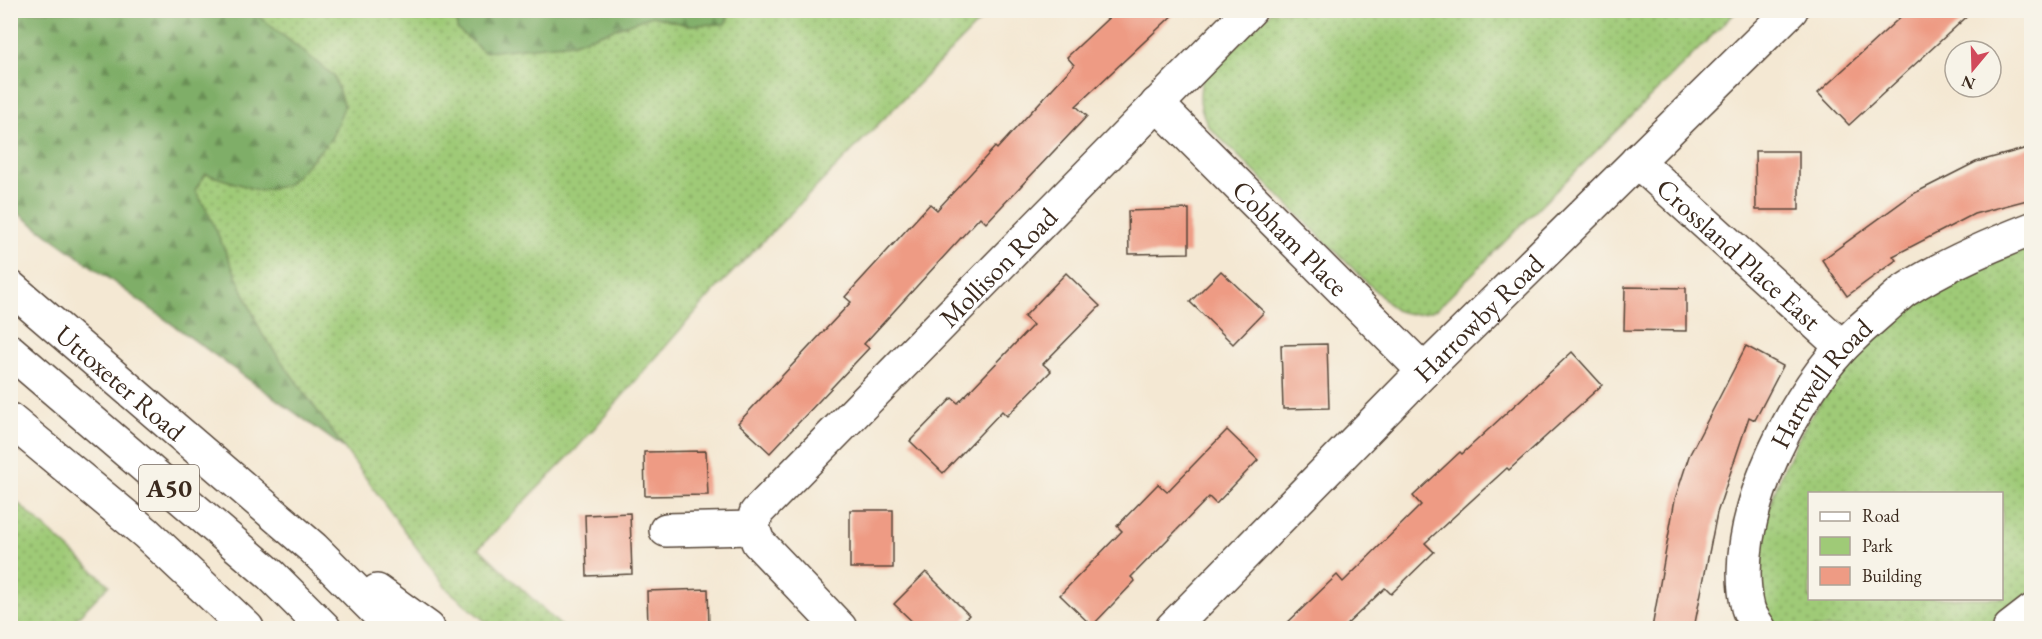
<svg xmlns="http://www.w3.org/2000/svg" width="2042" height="639" font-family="'EB Garamond',serif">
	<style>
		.green { fill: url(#green-dots); stroke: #6d7a4a; stroke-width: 1.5; fill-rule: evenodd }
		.forest { fill: url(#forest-firs); stroke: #5d6c43; stroke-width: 1.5 }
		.building { fill: #ee9b84 }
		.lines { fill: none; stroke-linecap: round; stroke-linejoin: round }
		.street-casing { stroke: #574639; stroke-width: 36 }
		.highway-casing { stroke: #574639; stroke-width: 36 }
		.street { stroke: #fff; stroke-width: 33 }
		.highway { stroke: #fff; stroke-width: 33 }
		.labels { text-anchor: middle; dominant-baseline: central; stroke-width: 4.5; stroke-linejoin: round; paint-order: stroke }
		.shield { fill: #f7f3e8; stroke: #73665b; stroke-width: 1.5 }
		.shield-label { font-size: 26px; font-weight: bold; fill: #3b2a1e }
		.street-label { font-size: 27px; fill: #3b2a1e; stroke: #f7f3e8 }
	</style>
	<defs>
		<pattern id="green-dots" width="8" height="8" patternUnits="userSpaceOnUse" patternTransform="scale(1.5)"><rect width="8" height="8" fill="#9fca77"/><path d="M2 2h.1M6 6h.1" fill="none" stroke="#83a461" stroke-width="1.8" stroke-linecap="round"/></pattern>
		<pattern id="forest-firs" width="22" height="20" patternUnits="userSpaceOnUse" patternTransform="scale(1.5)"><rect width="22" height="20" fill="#7fae68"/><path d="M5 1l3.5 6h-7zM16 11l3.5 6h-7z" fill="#698e55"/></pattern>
	</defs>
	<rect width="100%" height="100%" fill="#f7f3e8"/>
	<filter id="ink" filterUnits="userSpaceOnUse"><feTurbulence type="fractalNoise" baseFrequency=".0167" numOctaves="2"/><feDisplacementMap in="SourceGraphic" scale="12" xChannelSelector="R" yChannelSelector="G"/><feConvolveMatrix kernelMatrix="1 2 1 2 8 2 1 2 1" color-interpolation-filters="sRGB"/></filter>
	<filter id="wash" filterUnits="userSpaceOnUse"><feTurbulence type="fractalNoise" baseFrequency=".008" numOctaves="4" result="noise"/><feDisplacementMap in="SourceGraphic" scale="24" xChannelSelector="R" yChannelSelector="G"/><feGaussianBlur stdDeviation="1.35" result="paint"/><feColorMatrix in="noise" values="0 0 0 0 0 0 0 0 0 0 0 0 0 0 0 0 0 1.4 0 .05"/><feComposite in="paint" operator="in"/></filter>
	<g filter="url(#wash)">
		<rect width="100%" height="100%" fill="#f4e8d3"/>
		<g class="green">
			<path d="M10,11H990L714,291L577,448L479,548L563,628H493L446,588L344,448L11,208Z"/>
			<path d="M1272,11H1737L1437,309C1421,315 1411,316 1395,310L1208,126C1200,109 1197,96 1203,78Z"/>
			<path d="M2031,246V591L2002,615L1978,628H1777C1773,621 1766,613 1764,604C1762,599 1762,592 1761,586C1749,492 1836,355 1913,304C1950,279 1991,263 2031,246ZM1810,494H2002V598H1810Z"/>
			<path d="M10,496L109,585L67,628H11Z"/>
		</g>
		<g class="forest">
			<path d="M10,11H252L334,76L344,107L331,139L287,185L260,191L206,174L195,190L208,212L262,334L344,448L11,208Z"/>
			<path d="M456,11V10L731,11L725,24L687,25L652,16L574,43L484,52L457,29Z"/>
		</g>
		<g id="blocks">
			<g class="building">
				<path d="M1117,10H1178L1076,106L1087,116L986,223L980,217L864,344L869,348L770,453L738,423L851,302L845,297L930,204L937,210L995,147L997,149L1074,65L1067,57Z"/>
				<path d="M1908,10H1974L1849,125L1818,93Z"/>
				<path d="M2031,147V199L1974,214L1893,256L1896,260L1847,296L1822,260L1913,194L1976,162Z"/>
				<path d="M1755,151H1799V210H1756Z"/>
				<path d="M1189,209V253L1129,254L1128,211Z"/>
				<path d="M1221,271L1264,312L1233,344L1190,302Z"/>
				<path d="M1066,273L1100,306L1043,364L1051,371L1007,416L1002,411L943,473L910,441L952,398L958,403L1033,325L1024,317Z"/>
				<path d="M1625,287L1686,288V331L1624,330Z"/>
				<path d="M1327,344L1329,408L1283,409L1281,345Z"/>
				<path d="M1746,346L1783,366L1755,420L1749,417L1717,513L1694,628H1652L1675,499L1689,456Z"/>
				<path d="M1572,352L1602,385L1509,470L1507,468L1425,543L1434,552L1391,594L1385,588L1343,628H1282L1337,575L1343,582L1421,505L1413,496L1460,452L1462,454Z"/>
				<path d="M1227,430L1258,460L1216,504L1209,497L1131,577L1135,581L1092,626L1060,595L1122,531L1117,526L1158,484L1167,492Z"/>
				<path d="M706,451L708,495L645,496L644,452Z"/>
				<rect x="850" y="510" width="43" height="58"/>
				<path d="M630,513L632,574L587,576L585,515Z"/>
				<path d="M926,572L969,615L956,628H919L894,604Z"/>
				<path d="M708,589L709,628H648L647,591Z"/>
			</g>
		</g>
	</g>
	<g filter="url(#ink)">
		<use href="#blocks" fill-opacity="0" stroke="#574639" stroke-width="1.5"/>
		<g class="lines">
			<g class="street-casing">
				<g id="street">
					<path id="s1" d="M1157,104L1424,371"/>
					<path id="s2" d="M1637,161L1842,347"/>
					<path d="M666,530L753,528"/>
					<path id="s3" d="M840,628L758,542L753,528L756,513L1250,10"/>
					<path id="s4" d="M1172,628L1424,371L1791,10"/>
					<path id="s5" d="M1759,628C1755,622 1750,615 1748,608C1728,526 1788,405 1843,346C1855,334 1867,323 1880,312C1888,305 1896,297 1904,291C1944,265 1988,246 2032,229"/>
					<path d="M2010,628L2032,611"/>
				</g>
			</g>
			<g class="highway-casing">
				<g id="highway">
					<path id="s6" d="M10,287L313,548L393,628"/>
					<path d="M10,351L271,575L324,628"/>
					<path d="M10,420L146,533L247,628"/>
					<path d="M377,591L428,628"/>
				</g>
			</g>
			<use href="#street" class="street"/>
			<use href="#highway" class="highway"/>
		</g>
	</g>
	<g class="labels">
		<rect class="shield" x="139" y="465" width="60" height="46" rx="4.5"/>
		<g class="shield-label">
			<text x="169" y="488">A50</text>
		</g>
		<g class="street-label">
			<text stroke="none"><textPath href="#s1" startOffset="189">Cobham Place</textPath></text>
			<text stroke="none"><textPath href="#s2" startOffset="138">Crossland Place East</textPath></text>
			<text stroke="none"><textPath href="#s3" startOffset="494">Mollison Road</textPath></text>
			<text stroke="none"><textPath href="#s4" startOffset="436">Harrowby Road</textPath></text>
			<text stroke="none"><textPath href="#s6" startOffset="146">Uttoxeter Road</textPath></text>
			<text stroke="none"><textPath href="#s5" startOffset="267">Hartwell Road</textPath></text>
		</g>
	</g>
	<rect width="2042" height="639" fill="none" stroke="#f7f3e8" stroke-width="36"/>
	<rect x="1808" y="492" width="195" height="108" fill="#f7f3e8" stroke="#aca397" stroke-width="1.5"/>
	<rect x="1820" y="512" width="30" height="9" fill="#ffffff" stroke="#aca397" stroke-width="1.5"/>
	<text x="1862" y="522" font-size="18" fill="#3b2a1e">Road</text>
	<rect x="1820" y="537" width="30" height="18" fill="#9fca77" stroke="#aca397" stroke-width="1.5"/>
	<text x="1862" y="552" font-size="18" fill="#3b2a1e">Park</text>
	<rect x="1820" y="567" width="30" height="18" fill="#ee9b84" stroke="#aca397" stroke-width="1.5"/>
	<text x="1862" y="582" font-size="18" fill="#3b2a1e">Building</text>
	<g transform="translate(1973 69) rotate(199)"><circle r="28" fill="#f7f3e8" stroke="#aca397" stroke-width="1.5"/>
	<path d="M0-4.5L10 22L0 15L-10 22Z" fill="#d1495b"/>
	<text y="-9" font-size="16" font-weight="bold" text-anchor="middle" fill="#3b2a1e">N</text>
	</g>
</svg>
